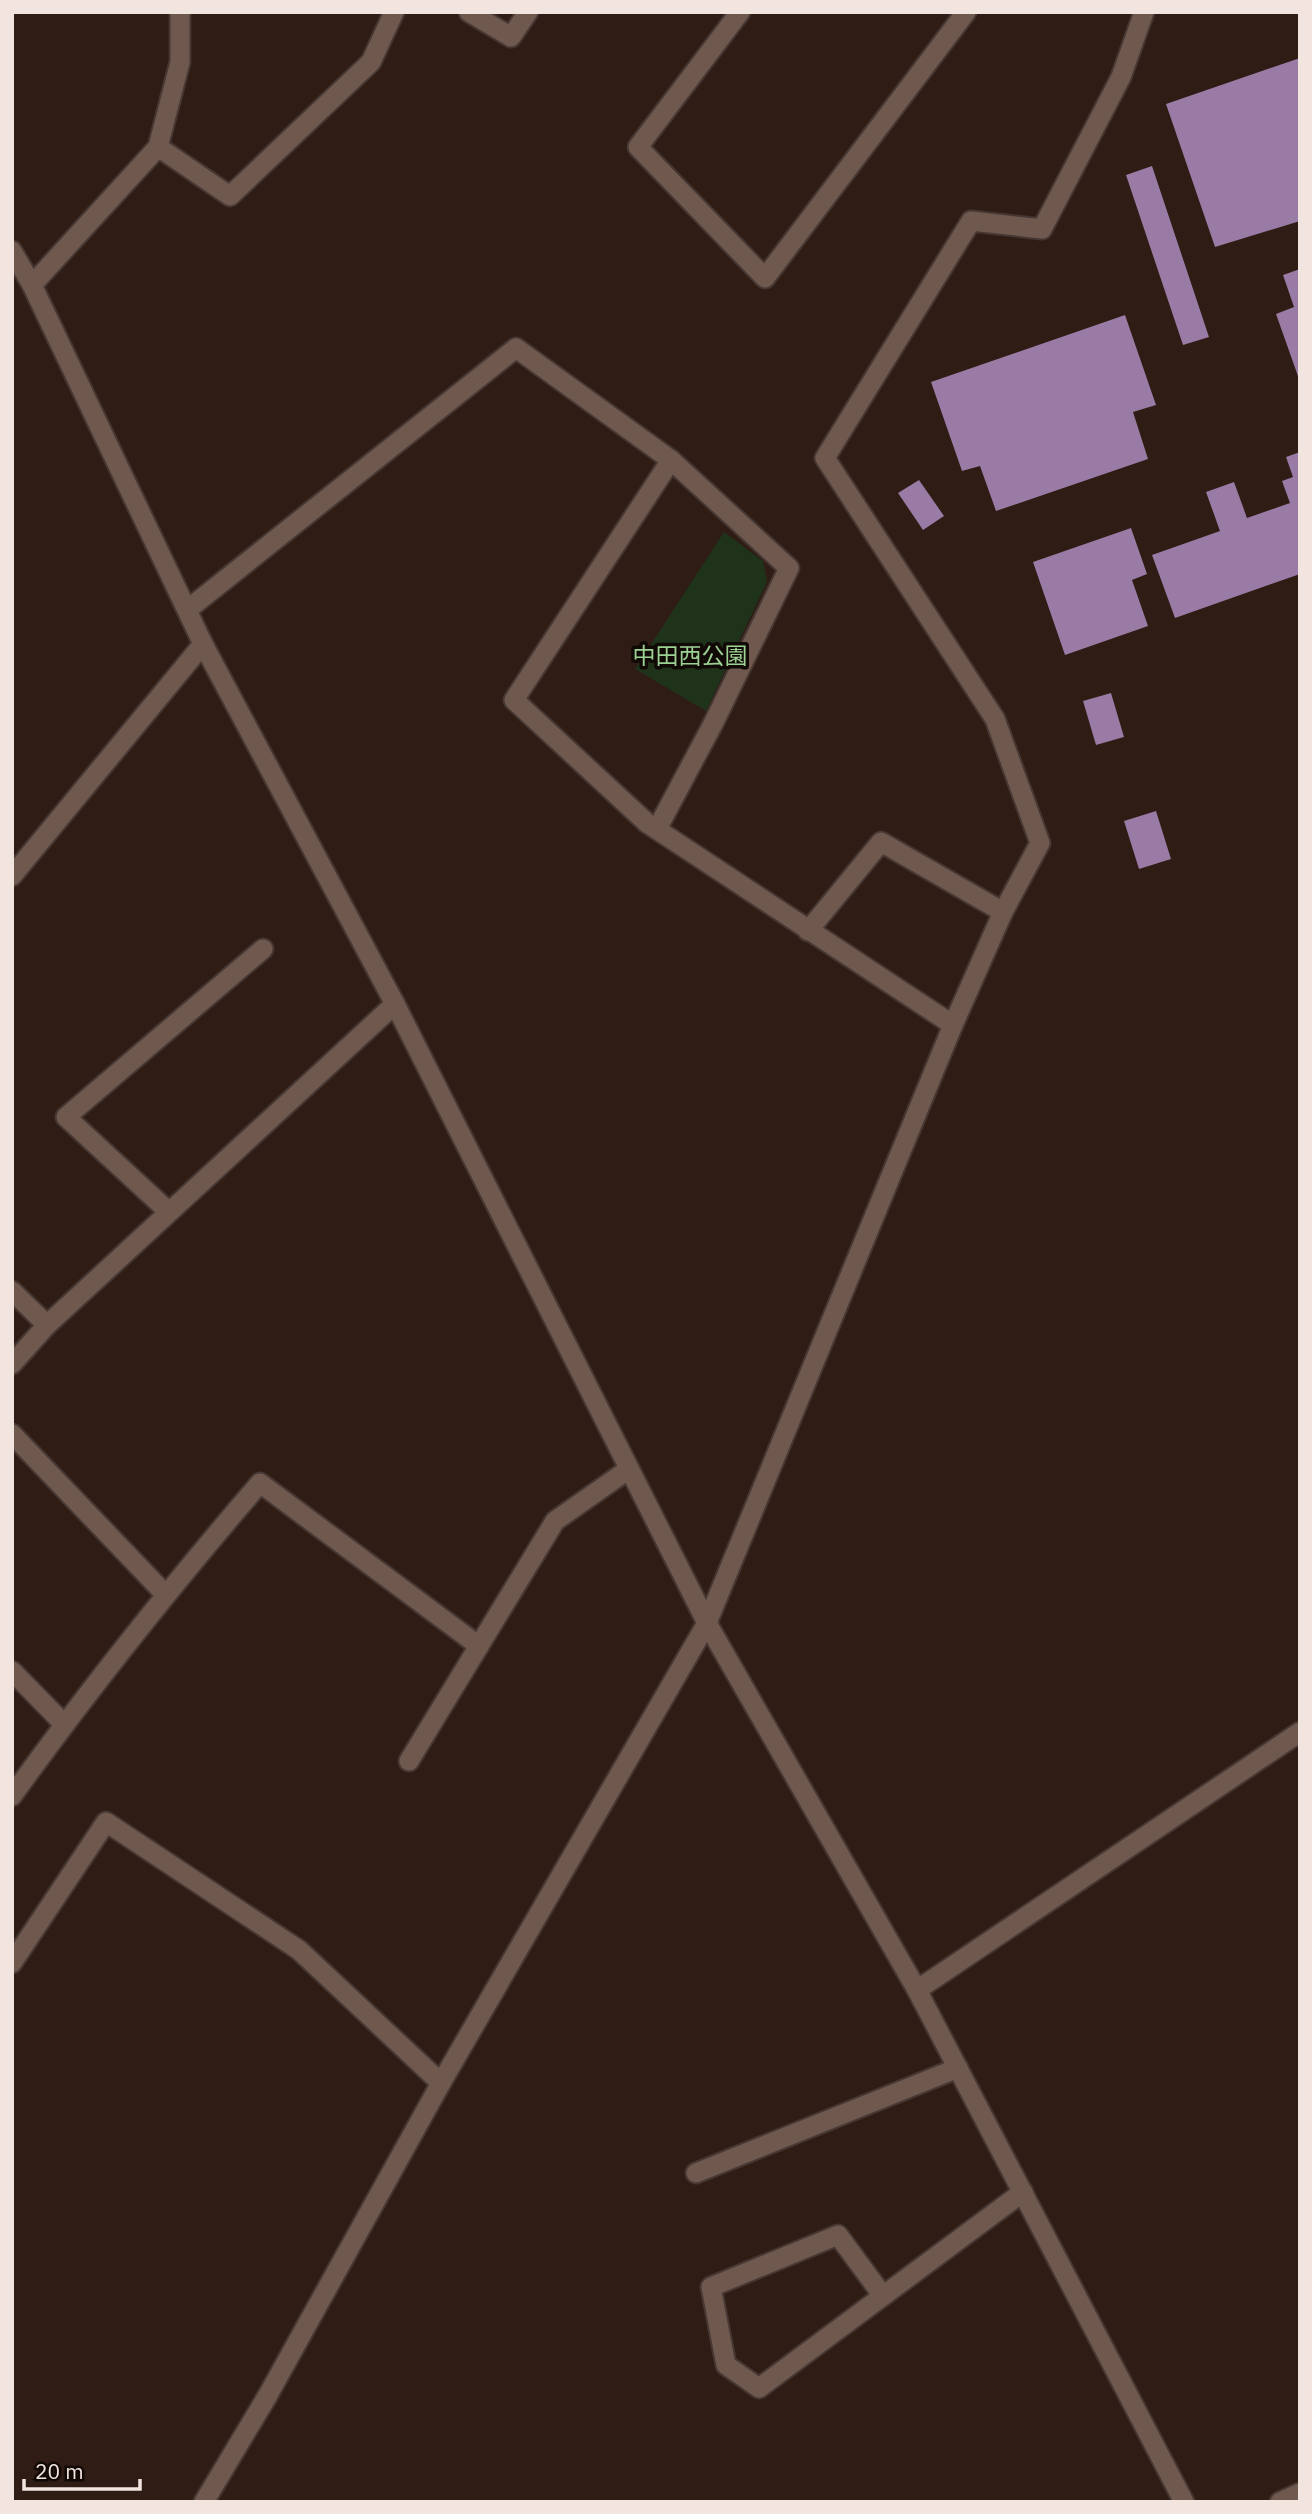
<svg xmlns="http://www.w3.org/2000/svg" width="1312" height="2514" font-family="'IBM Plex Sans','Noto Sans JP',sans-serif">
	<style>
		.green { fill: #1f331b }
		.building { fill: #997ba5 }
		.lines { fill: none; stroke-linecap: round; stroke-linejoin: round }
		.minor-casing { stroke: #463733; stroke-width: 23 }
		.tertiary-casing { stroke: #463733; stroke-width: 23 }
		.minor { stroke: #6f594f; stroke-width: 19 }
		.tertiary { stroke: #6f594f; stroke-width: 19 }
		.labels { text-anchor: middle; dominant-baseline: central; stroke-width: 7; stroke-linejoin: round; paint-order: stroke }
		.park-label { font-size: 23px; fill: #9dd193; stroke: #110906 }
	</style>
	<rect width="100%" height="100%" fill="#2f1c14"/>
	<path class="green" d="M724,532L763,561L767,582L706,711L635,669Z"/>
	<g class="building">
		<path d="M1300,58V221L1215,247L1166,104Z"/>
		<path d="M1152,166L1209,337L1183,345L1126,175Z"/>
		<path d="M1300,269V379H1299L1276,314L1294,307L1283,275Z"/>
		<path d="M1125,315L1156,405L1133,412L1148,459L996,511L980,466L962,471L931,382Z"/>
		<path d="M1300,452V574L1175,618L1152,555L1220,531L1206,492L1234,482L1247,518L1290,503L1282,481L1293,477L1286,457Z"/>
		<path d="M919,480L944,516L923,530L898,493Z"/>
		<path d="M1131,528L1147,574L1132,580L1148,626L1065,655L1033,562Z"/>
		<path d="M1111,693L1124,737L1096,745L1083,701Z"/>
		<path d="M1156,811L1171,859L1139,869L1124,821Z"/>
	</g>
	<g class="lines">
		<g class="minor-casing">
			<g id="minor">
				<path d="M469,12L511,37L528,12"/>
				<path d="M740,12L638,147L765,278L966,12"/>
				<path d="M158,147L230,196L371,62L394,12"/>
				<path d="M12,251L32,285"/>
				<path d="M187,610L516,348L671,460L514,700L647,823L953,1025"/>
				<path d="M657,829L714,722L789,568L671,460"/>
				<path d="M12,876L203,644"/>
				<path d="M808,931L881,842L1003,912"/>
				<path d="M169,1212L66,1117L263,949"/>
				<path d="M12,1291L47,1325"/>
				<path d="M12,1364L47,1325L395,1004"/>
				<path d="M12,1434L165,1594"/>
				<path d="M12,1671L64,1724"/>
				<path d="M409,1761L555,1521L629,1469"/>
				<path d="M12,1796C90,1688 173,1584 260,1483L479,1646"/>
				<path d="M12,1963L106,1822L299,1950L441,2083"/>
				<path d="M917,1990L1300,1732"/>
				<path d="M696,2173L958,2068"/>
				<path d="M883,2296L838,2235L711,2287L726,2365L759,2388L1023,2192"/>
				<path d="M204,2502L268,2395L441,2083L707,1623L953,1025L1003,912L1040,843L995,719L825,458L971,221L1042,229L1121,77L1144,12"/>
				<path d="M1280,2502L1300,2493"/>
			</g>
		</g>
		<g class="tertiary-casing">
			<path id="tertiary" d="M180,12V62L158,147L32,285L203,644L395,1004L707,1623L917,1990L1184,2502"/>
		</g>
		<use href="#minor" class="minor"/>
		<use href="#tertiary" class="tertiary"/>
	</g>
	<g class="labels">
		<g class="park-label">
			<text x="690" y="655">中田西公園</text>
		</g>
	</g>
	<rect width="1312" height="2514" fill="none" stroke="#f2e4df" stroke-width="28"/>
	<path d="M24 2479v10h116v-10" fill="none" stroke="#f2e4df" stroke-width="3.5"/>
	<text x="35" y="2479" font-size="21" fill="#f2e4df" stroke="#110906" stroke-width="5" paint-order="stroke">20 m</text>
</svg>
